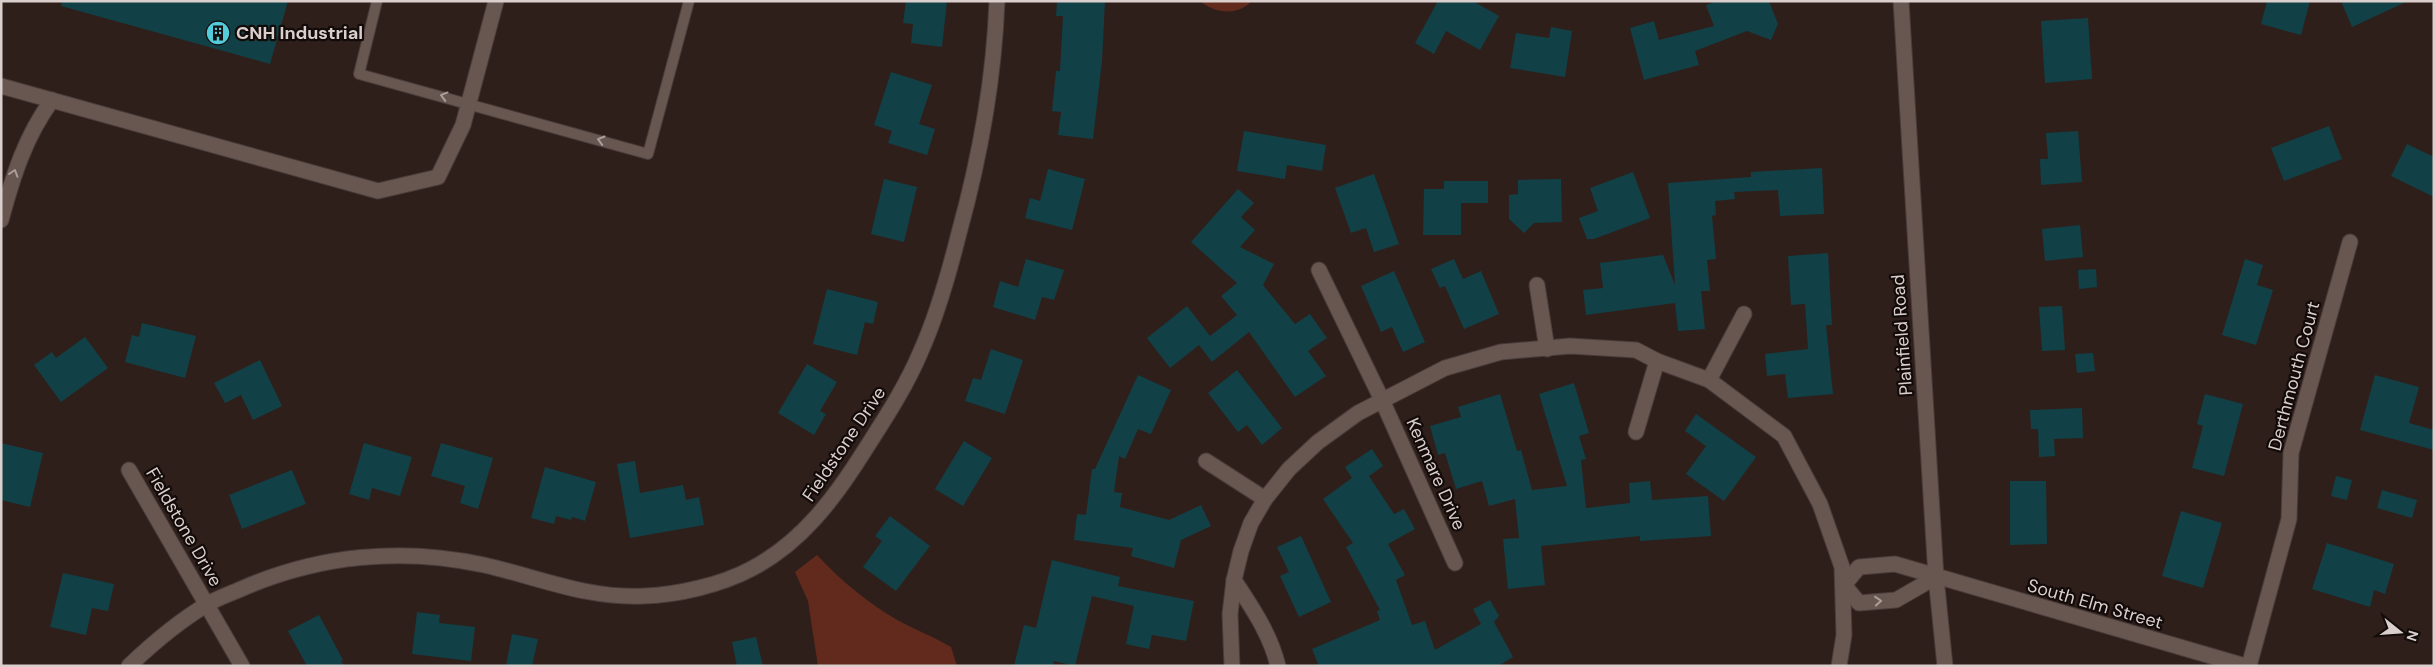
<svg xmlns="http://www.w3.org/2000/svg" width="2435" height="667" font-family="'DM Sans',sans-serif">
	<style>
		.water { fill: #612a1d }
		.building { fill: #114046 }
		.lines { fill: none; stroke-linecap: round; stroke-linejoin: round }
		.lane-casing { stroke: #493c3a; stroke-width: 12 }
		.street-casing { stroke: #493c3a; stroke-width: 17 }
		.secondary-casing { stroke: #493c3a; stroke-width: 17 }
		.lane { stroke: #685651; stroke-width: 10 }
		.street { stroke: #685651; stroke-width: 15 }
		.secondary { stroke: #685651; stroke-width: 15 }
		.oneway { stroke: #ac9f9b }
		.labels { text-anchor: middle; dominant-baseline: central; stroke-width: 4.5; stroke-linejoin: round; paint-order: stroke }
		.poi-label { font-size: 18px; font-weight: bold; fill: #dacfcd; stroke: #120b09; text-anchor: start }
		.street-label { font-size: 18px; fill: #dacfcd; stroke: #120b09 }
	</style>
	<rect width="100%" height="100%" fill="#2f1f1b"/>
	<g class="water">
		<path d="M1200,1H1252C1237,16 1216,14 1200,1Z"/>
		<path d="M817,555C840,580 869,604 899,621C916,630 934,637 951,647L957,666H818L808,601L795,572Z"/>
	</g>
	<g class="building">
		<path d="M62,1H288L270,64L61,6Z"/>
		<path d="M906,1H947L942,47L911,43L913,24L903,23Z"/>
		<path d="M1057,1H1105L1102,61L1093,139L1058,135L1061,112L1052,111L1056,71H1060L1063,16H1056Z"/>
		<path d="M1438,1H1473L1499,16L1480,50L1446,31L1434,54L1415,43Z"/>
		<path d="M1717,1H1769L1778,24L1771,40L1747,31L1695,51L1699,65L1644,80L1630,28L1654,21L1659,40L1714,26L1706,5Z"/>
		<path d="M2267,1H2310L2301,35L2261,24Z"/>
		<path d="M2341,1H2408L2352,27Z"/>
		<path d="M2088,18L2092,79L2045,83L2041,21Z"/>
		<path d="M1551,27L1572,31L1565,77L1510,68L1516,33L1549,38Z"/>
		<path d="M891,72L932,85L919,124L935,129L927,155L888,143L892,131L874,125Z"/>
		<path d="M2329,126L2342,159L2284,181L2271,148Z"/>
		<path d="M1244,131L1326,145L1322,171L1287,165L1285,179L1237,171Z"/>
		<path d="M2078,131L2082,182L2041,185L2040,159H2048L2046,133Z"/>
		<path d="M2407,144L2434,157V197L2391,176Z"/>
		<path d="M1822,168L1824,214L1780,216L1778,190L1734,192L1735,199L1715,201L1716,215L1712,216L1716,259L1707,260L1710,291H1701L1705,329L1678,331L1675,303L1586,315L1583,290L1603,288L1600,263L1663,255L1675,285L1668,183L1751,177V172Z"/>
		<path d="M1048,169L1085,179L1072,230L1025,218L1030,198L1040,201Z"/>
		<path d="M1633,172L1650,218L1594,239H1587L1579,218L1598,211L1590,188Z"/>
		<path d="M1374,174L1399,244L1374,252L1366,228L1351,233L1335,188Z"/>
		<path d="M884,179L917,187L904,242L871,234Z"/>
		<path d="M1561,179L1562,222L1534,223L1524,233L1509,219V195L1518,194V180Z"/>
		<path d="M1444,181H1488V203H1461V235H1423L1424,189H1444Z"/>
		<path d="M1238,189L1254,203L1241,217L1255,230L1240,247L1274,264L1263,285L1295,324L1310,314L1327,338L1308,351L1326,376L1295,397L1249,332L1212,362L1199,345L1170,368L1147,338L1187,306L1210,336L1237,315L1221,296L1237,283L1191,242Z"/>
		<path d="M2080,225L2083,257L2045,261L2042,229Z"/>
		<path d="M1828,253L1832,325H1826L1833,394L1788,398L1785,374L1767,376L1765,354L1808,349L1805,304L1791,305L1788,256Z"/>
		<path d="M1026,259L1064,270L1054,300L1042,297L1035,320L993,307L1000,281L1018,287Z"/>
		<path d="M1454,259L1463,279L1481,271L1499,314L1464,329L1445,286L1440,288L1431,269Z"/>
		<path d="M2245,259L2263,265L2257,285L2273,290L2256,345L2222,335Z"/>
		<path d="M2096,269L2097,287L2079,289L2078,270Z"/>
		<path d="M1394,271L1425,342L1403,352L1392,327L1381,332L1361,286Z"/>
		<path d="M827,289L878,302L873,324L865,322L857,355L813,344Z"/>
		<path d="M2062,306L2065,350L2042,351L2039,307Z"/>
		<path d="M142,323L196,336L185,378L125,362L132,335L139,337Z"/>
		<path d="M85,337L108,368L61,402L34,365L52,352L56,358Z"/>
		<path d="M991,349L1023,360L1005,414L965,401L973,378L981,380Z"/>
		<path d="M2093,353L2095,371L2077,373L2075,354Z"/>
		<path d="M260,360L282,406L253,420L241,395L225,403L214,383Z"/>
		<path d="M807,364L837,382L820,411L826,414L814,435L778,413Z"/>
		<path d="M1237,370L1282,428L1262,445L1247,425L1238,432L1208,393Z"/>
		<path d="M1138,375L1171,390L1151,434L1138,429L1125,459L1119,456L1114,492L1122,493L1120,507L1169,520L1201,505L1211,526L1181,540L1174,568L1131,556L1133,548L1074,540L1077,514L1086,515L1092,469H1095Z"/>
		<path d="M2375,375L2419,387L2409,423L2434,430V450L2360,430Z"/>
		<path d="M1574,383L1589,433L1579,436L1586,459L1581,460L1586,508L1630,503L1629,483L1650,481L1652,500L1708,496L1711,536L1640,541V536L1541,546L1545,585L1508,589L1503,539L1519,538L1515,499L1489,506L1482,481L1456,489L1445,453L1438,455L1430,426L1461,417L1458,407L1500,394L1517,451L1521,450L1532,490L1567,486L1539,394Z"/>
		<path d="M2205,394L2243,404L2224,476L2192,468L2203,426L2197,424Z"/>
		<path d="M2082,408L2083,438L2054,439L2055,456L2039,457L2038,429H2031L2030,410Z"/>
		<path d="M1696,414L1756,457L1724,501L1686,474L1706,446L1685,431Z"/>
		<path d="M964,441L992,458L963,506L935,489Z"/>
		<path d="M1,443L43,453L30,507L1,500Z"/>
		<path d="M364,443L412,457L400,496L372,488L369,500L349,494Z"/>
		<path d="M441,443L493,458L478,509L460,503L465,486L431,476Z"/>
		<path d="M1372,449L1383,466L1369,476L1394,514L1404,509L1415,529L1388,544L1405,575L1396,580L1412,625L1425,621L1435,650L1481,624L1473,609L1490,600L1499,616L1494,622L1513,657L1498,666H1319L1312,649L1380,620L1377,611L1380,610L1346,547L1353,543L1323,499L1352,478L1345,467Z"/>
		<path d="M635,461L640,493L683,485L686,500L699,497L704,525L630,538L617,464Z"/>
		<path d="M545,467L596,482L585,521L572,517L571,520L556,516L554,524L531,518Z"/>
		<path d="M292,470L306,504L242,529L229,495Z"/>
		<path d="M2336,476L2352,480L2347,500L2331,496Z"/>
		<path d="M2010,481H2046L2047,544L2010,545Z"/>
		<path d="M2382,490L2417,500L2412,518L2377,508Z"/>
		<path d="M2181,511L2222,523L2203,588L2162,576Z"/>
		<path d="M890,516L930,546L896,591L863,567L882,541L875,536Z"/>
		<path d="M1301,536L1331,602L1299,617L1280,576L1289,572L1277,547Z"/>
		<path d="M2327,543L2394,564L2385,594L2374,590L2370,607L2312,589Z"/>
		<path d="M1052,560L1120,577L1118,586L1194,601L1186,641L1152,635L1149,649L1126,644L1134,606L1092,596L1075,666L1054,661L1053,666H1014L1024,625L1036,628Z"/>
		<path d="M63,573L114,584L108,611L92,608L86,635L50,627Z"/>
		<path d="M417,612L440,615L439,623L475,627L471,661L412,654Z"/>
		<path d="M319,615L343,660L341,661L344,666H307L288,631Z"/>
		<path d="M512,634L538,639L532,666H506Z"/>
		<path d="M756,637L763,666H737L732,642Z"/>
	</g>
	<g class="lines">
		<g class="lane-casing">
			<path id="lane" d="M377,1L359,74L648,154L689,1"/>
		</g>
		<g class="street-casing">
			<g id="street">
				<path d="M1,86L378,191L438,177L463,125L496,1"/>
				<path d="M1,220C13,176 25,137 52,100"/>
				<path d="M1319,270L1382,400L1455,563"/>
				<path d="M1537,285L1547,349"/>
				<path d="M1709,380L1744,314"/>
				<path d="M1636,432L1657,361"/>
				<path d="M1206,461L1265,499"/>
				<path d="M129,470L242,666"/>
				<path d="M1936,577L1896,600L1859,603L1844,585L1859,567L1895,564L2245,666"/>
				<path d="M1234,580C1252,608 1270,633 1278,666"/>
				<path d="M129,666C153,643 178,622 206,605C217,598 230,594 241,589C318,555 402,547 484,565C537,577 588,599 644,596C677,595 721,585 751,569C801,543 834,499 863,453C884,420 906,387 921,351C938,313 949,273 959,233C980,157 994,80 997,1"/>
				<path d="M1232,666L1230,614L1234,580L1241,551L1251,523L1265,499L1289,469L1318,442L1358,413L1445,368L1501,352L1570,346L1636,350L1657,361L1709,380L1784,436L1820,504L1842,567L1844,635L1839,666"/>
				<path d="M2249,666L2289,519L2291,453L2350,242"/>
			</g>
		</g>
		<g class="secondary-casing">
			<path id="secondary" d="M1901,1L1936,577L1945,666"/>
		</g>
		<use href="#lane" class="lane"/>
		<use href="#street" class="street"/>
		<use href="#secondary" class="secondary"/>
	</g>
	<defs><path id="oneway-chevron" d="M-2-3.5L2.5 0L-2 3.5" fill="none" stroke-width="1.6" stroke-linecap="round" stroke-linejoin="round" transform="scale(1.25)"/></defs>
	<g class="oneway">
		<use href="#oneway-chevron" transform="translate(444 96) rotate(-165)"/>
		<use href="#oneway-chevron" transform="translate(601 140) rotate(-164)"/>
		<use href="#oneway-chevron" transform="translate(14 173) rotate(-72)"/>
		<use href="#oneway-chevron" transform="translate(1878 601) rotate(-5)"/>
	</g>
	<defs>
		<g id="building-disc" transform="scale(1.25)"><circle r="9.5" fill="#53cbdb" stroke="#120b09"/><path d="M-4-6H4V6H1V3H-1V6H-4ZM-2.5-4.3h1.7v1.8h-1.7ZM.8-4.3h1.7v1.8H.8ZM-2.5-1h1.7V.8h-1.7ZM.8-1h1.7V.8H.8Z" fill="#111"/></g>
	</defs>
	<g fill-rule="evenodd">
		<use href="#building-disc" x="218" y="33"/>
	</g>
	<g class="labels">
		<g class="poi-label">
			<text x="236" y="33">CNH Industrial</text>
		</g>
		<g class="street-label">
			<text transform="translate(1902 335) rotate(-94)">Plainfield Road</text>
			<text transform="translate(2294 376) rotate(-75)">Derthmouth Court</text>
			<text transform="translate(844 444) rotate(-56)">Fieldstone Drive</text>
			<text transform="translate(1436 474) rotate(66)">Kenmare Drive</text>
			<text transform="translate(184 527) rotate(60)">Fieldstone Drive</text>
			<text transform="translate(2095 604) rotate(16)">South Elm Street</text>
		</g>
	</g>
	<rect width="2435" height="667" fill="none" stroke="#dacfcd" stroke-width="5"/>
	<g transform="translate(2400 632) rotate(107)" stroke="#120b09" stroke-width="4" paint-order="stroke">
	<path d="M0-4L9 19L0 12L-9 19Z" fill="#dacfcd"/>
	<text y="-8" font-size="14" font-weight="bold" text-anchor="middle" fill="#dacfcd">N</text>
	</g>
</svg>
